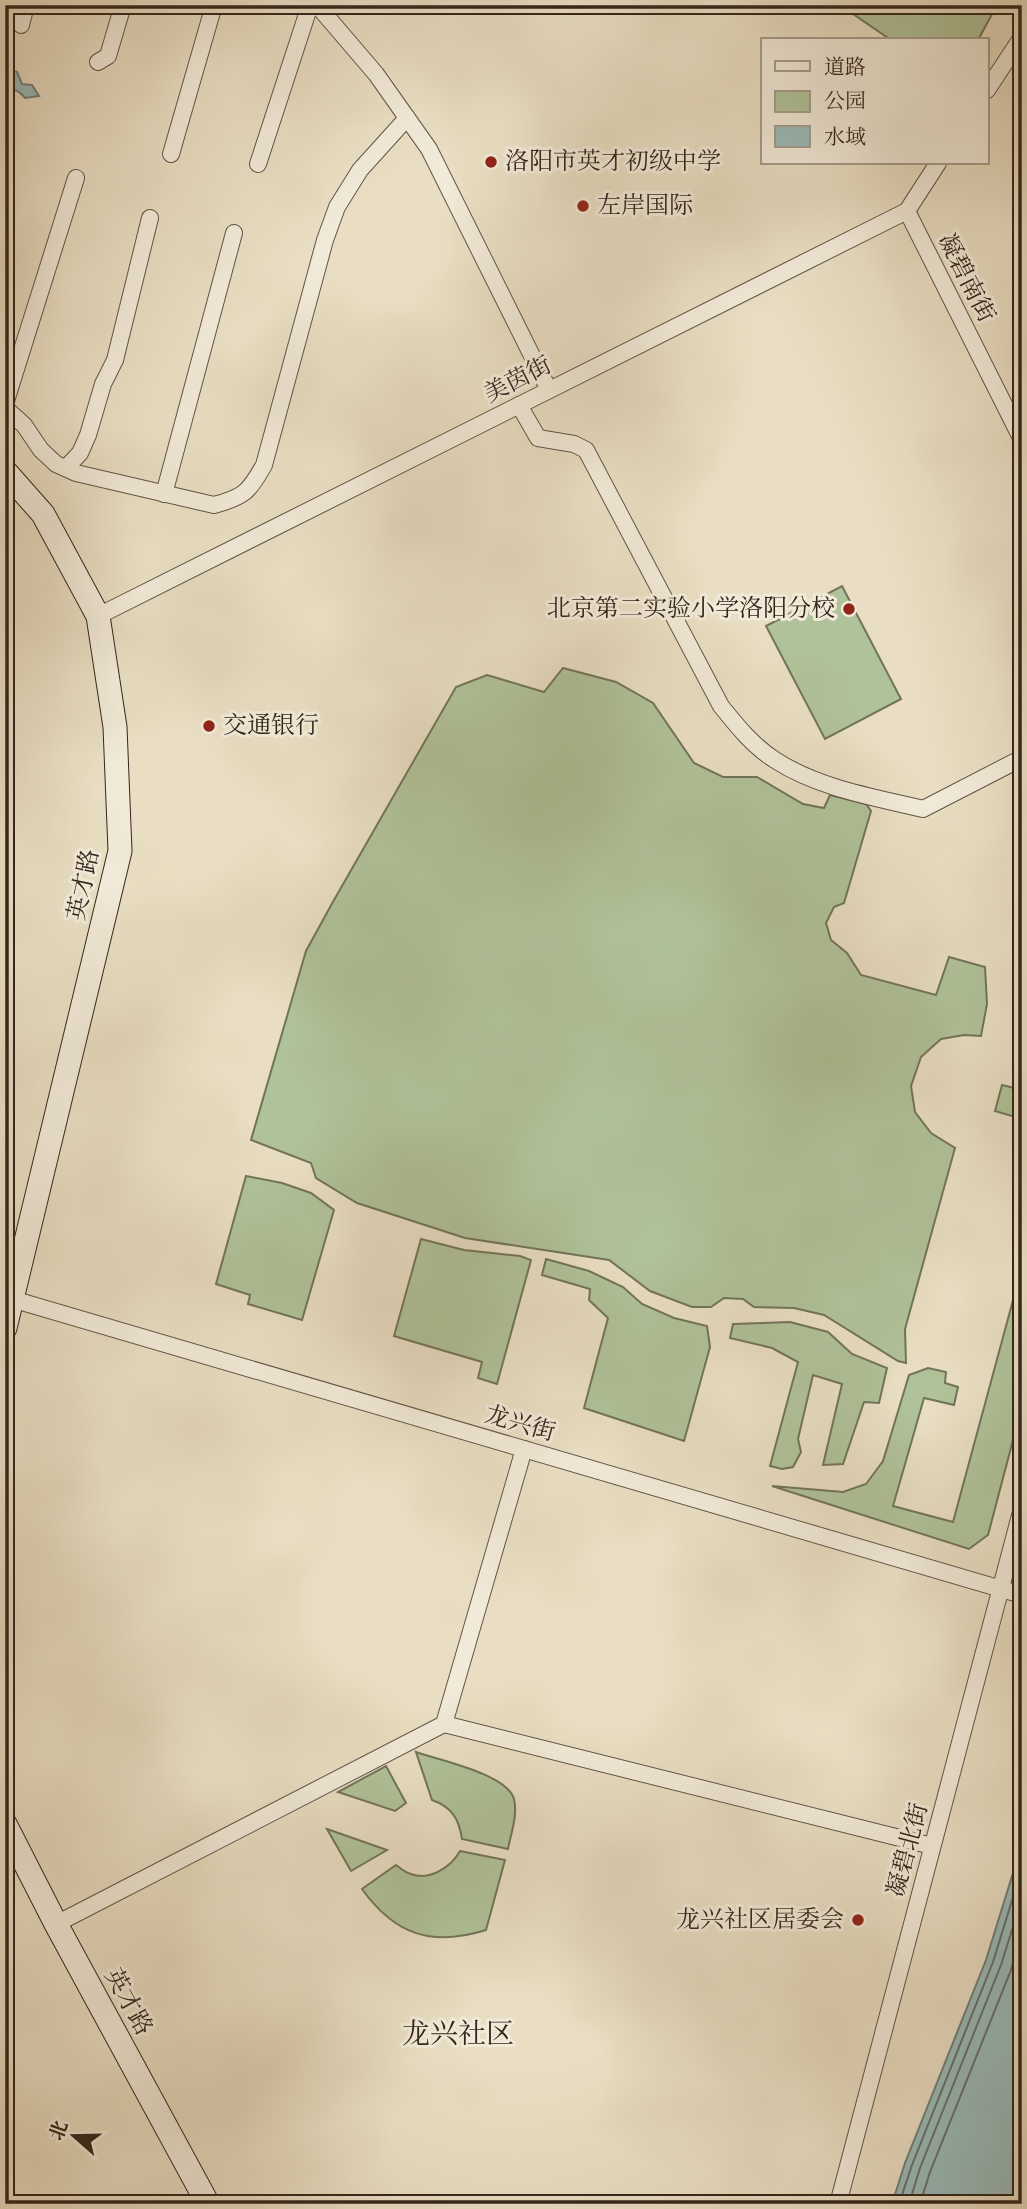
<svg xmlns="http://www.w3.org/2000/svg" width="1027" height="2209" font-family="'Libre Bodoni','Noto Serif SC',serif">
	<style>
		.green { fill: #b0c299; stroke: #72745a; stroke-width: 2 }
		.water { fill: #99bbba; stroke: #717f7b; stroke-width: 2 }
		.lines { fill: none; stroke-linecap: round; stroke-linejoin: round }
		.shore { stroke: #67706b; stroke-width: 2 }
		.street-casing { stroke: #625446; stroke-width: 18 }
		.secondary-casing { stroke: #35261c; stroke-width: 25 }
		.street { stroke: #f1ead8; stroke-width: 16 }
		.secondary { stroke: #f1ead8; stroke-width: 23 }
		.poi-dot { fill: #8f2418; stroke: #f1ead8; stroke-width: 2.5 }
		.labels { text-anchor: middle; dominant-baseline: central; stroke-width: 6; stroke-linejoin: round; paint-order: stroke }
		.poi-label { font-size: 24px; fill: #35261c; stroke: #f1ead8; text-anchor: start }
		.street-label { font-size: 24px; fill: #35261c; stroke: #f1ead8 }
		.quarter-label { font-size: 28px; fill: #35261c; stroke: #f1ead8 }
	</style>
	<rect width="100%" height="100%" fill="#e9dec3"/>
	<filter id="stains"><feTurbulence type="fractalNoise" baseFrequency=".00286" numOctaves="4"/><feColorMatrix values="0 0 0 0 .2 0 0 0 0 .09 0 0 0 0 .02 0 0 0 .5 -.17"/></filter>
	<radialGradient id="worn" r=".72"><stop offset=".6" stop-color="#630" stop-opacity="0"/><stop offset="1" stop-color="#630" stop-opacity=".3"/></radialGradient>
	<g class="green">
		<path d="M840,5H997L978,40H891Z"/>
		<path d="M842,586L901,699L825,739L766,626Z"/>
		<path d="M563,668L616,682L653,703L694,763L723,777H757L803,804L824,808L830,795L866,804L871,811L844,903L834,907L826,923L831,940L847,953L861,975L936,995L949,957L985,967L987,1004L981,1036L964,1035L941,1039L921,1057L911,1086L915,1112L931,1133L955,1148L905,1329L906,1363L898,1361L824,1315L794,1308L754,1307L743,1299L724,1298L711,1307H692L650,1291L609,1260L465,1238L357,1203L316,1178L311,1163L251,1140L306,951L334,900L456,687L487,675L544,692Z"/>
		<path d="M1002,1085L1022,1090V1119L995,1111Z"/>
		<path d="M246,1176L282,1183L311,1193L334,1210L302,1320L248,1304L250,1295L216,1284Z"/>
		<path d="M421,1239L464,1250L520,1256L531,1260L497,1384L478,1378L482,1362L394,1336Z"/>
		<path d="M546,1259L589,1271L623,1287L642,1304L674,1318L707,1326L710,1347L684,1441L584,1408L608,1318L589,1300L590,1289L542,1275Z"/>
		<path d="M1022,1267V1406L988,1535L969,1549L772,1486L843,1492L866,1484L883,1461L909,1375L928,1368L946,1372L945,1383L958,1387L954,1405L924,1398L893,1506L953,1522Z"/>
		<path d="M790,1322L828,1332L852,1354L887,1368L879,1403L864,1402L843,1464L823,1465L842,1384L813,1375L798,1439L801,1452L793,1467L782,1469L770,1466L798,1362L772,1348L730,1338L733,1324Z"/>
		<path d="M416,1752C439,1760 507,1774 514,1799C518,1815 511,1833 508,1849L462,1839C459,1819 452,1807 432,1800Z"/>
		<path d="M386,1766L406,1803L395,1811L338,1792Z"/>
		<path d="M327,1829L387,1850L351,1871Z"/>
		<path d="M460,1851L505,1860L486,1930C432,1947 395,1935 362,1889L396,1865C400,1868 406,1873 411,1874C430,1881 451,1867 460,1851Z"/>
	</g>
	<g class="water">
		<path d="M5,53L13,59L9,63L12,71L17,72L22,84L32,85L39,96L25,98C19,91 14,88 5,90Z"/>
		<path d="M1022,1844V2204H892L905,2163L986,1960Z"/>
	</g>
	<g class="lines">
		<g class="shore">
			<path d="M899,2204L912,2165L993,1962L1022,1868"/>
			<path d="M909,2204L920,2168L1001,1965L1022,1898"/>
			<path d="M920,2204L930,2172L1011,1970L1022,1933"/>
		</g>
		<g class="street-casing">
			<g id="street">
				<path d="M317,5L376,74L429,149L549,390"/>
				<path d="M21,25L26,5"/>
				<path d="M98,62L108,56L123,5"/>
				<path d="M987,90L1022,37"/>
				<path d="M171,154L214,5"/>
				<path d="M258,164L310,5"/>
				<path d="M907,211L1022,440"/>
				<path d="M5,404L76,178"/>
				<path d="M519,405L538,438L574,444L586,450L721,706C737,726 753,746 775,760C818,788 873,797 923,809L1022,758"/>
				<path d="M5,408L24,425L41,450L56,464L76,473L214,505C244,497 249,492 264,465L325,240L337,207L360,170L407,118"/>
				<path d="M66,468L80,453L88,435L103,384L115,360L150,218"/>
				<path d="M164,494L234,233"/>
				<path d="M98,616L907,211L938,163"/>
				<path d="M5,1297L1022,1595"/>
				<path d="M444,1724L932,1846"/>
				<path d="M56,1924L444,1724L524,1449"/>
				<path d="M838,2204L1022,1508"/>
			</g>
		</g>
		<g class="secondary-casing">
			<g id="secondary">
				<path d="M5,471L43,514L98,616L115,727L120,851L5,1328"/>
				<path d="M5,1824L56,1924L208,2204"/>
			</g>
		</g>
		<use href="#street" class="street"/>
		<use href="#secondary" class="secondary"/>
	</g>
	<g class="poi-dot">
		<circle cx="491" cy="162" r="7"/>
		<circle cx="583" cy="206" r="7"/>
		<circle cx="849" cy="609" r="7"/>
		<circle cx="209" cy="726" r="7"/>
		<circle cx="858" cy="1920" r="7"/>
	</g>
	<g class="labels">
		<g class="poi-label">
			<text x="505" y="162">洛阳市英才初级中学</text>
			<text x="597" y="206">左岸国际</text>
			<text x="835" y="609" text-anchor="end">北京第二实验小学洛阳分校</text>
			<text x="223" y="726">交通银行</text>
			<text x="844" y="1920" text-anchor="end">龙兴社区居委会</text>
		</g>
		<g class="street-label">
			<text transform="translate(966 278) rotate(63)">凝碧南街</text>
			<text transform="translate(518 380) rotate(-27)">美茵街</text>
			<text transform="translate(84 885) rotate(-78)">英才路</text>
			<text transform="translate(520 1424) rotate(16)">龙兴街</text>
			<text transform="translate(908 1850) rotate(-75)">凝碧北街</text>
			<text transform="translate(128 2002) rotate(61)">英才路</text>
		</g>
		<g class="quarter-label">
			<text x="458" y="2034">龙兴社区</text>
		</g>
	</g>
	<rect width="1027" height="2209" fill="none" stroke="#e9dec3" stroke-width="28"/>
	<rect x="7" y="7" width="1013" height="2195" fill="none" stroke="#35261c" stroke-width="3.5"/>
	<rect x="14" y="14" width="999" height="2181" fill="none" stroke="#35261c" stroke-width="2"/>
	<rect x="761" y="38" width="228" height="126" fill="#f1ead8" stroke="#a69c8d" stroke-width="2"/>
	<rect x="775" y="61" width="35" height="10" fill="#f1ead8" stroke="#a69c8d" stroke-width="2"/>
	<text x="824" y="74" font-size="21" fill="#35261c">道路</text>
	<rect x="775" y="91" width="35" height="21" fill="#b0c299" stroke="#a69c8d" stroke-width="2"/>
	<text x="824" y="108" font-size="21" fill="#35261c">公园</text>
	<rect x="775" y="126" width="35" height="21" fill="#99bbba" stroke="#a69c8d" stroke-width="2"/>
	<text x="824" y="144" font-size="21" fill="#35261c">水域</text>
	<g transform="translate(74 2136) rotate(290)" stroke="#f1ead8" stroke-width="5" paint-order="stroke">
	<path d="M0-5L12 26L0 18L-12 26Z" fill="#35261c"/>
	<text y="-10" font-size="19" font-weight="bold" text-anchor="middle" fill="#35261c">北</text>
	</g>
	<rect width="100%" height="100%" filter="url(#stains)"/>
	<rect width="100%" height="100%" fill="url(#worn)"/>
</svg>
